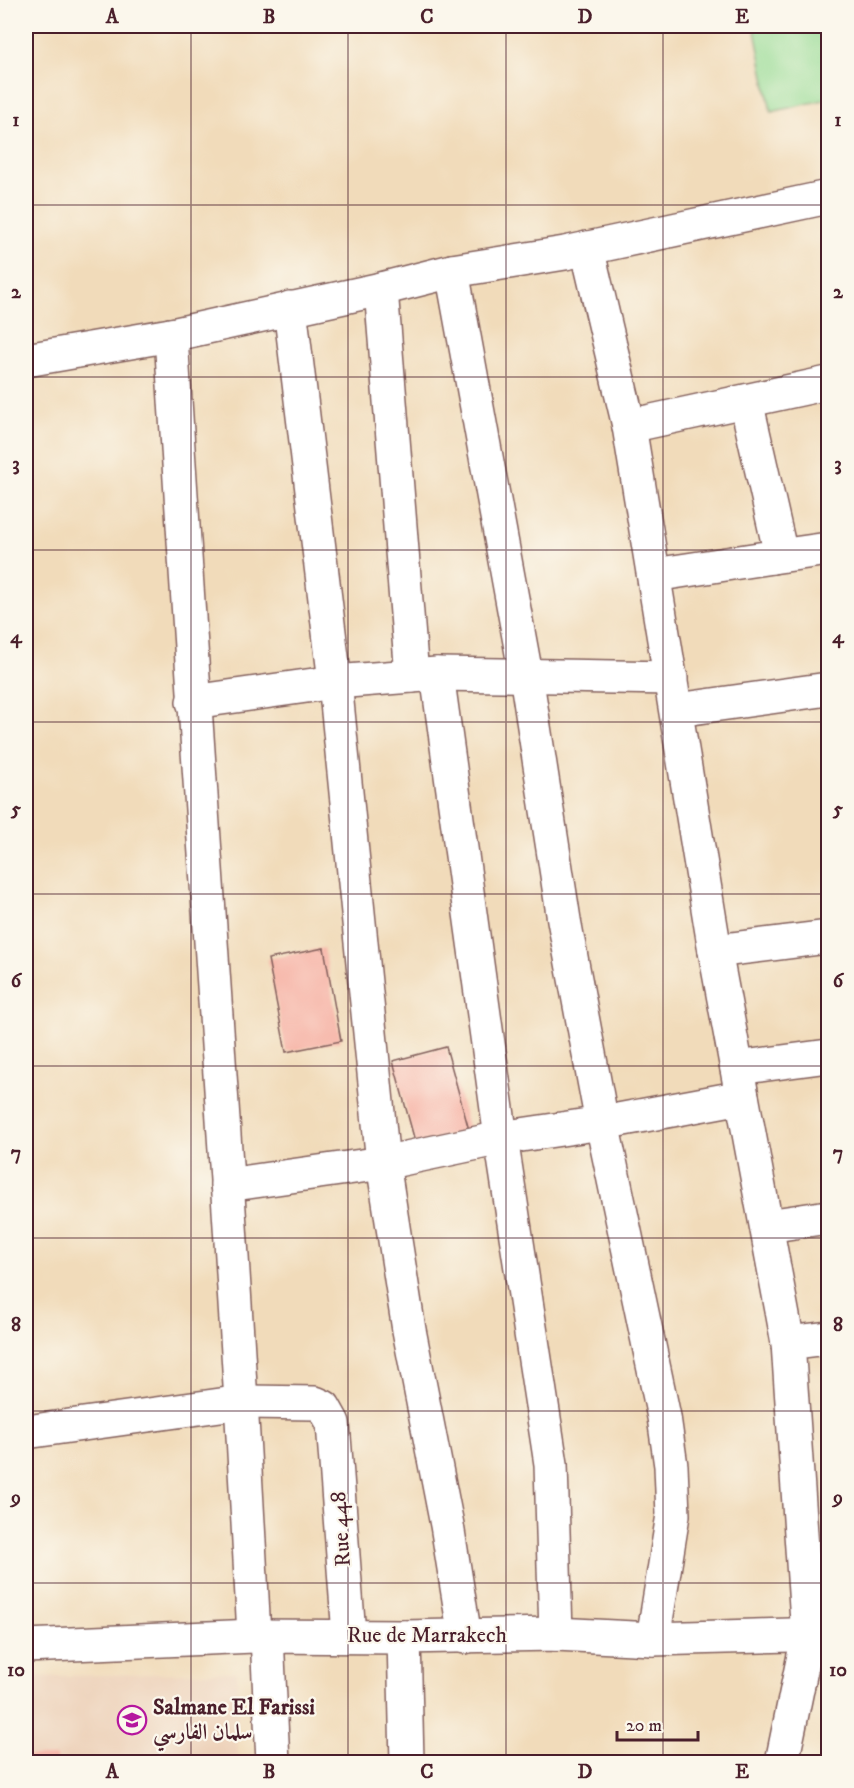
<svg xmlns="http://www.w3.org/2000/svg" width="854" height="1788" font-family="'IM FELL DW Pica',Amiri,serif">
	<style>
		.built { fill: #edd1b9 }
		.green { fill: #98dc95; stroke: #717e60; stroke-width: 1.5 }
		.building { fill: #f6ab9e }
		.lines { fill: none; stroke-linecap: round; stroke-linejoin: round }
		.minor-casing { stroke: #84615d; stroke-width: 36 }
		.minor { stroke: #fff; stroke-width: 33 }
		.grid { fill: none; stroke: #4a1f2b; stroke-width: 1.5; stroke-opacity: 0.55 }
		.labels { text-anchor: middle; dominant-baseline: central; stroke-width: 4.5; stroke-linejoin: round; paint-order: stroke }
		.street-label { font-size: 22px; fill: #4a1f2b; stroke: #fbf7ec }
		.poi-label { font-size: 22px; font-weight: bold; fill: #4a1f2b; stroke: #fbf7ec; text-anchor: start }
		.neatline { fill: none; stroke: #4a1f2b; stroke-width: 2 }
		.grid-label { font-size: 20px; text-anchor: middle; font-weight: bold; fill: #4a1f2b }
	</style>
	<rect width="100%" height="100%" fill="#fbf7ec"/>
	<filter id="ink" filterUnits="userSpaceOnUse"><feTurbulence type="fractalNoise" baseFrequency=".0167" numOctaves="2"/><feDisplacementMap in="SourceGraphic" scale="12" xChannelSelector="R" yChannelSelector="G"/><feConvolveMatrix kernelMatrix="1 2 1 2 8 2 1 2 1" color-interpolation-filters="sRGB"/></filter>
	<filter id="wash" filterUnits="userSpaceOnUse"><feTurbulence type="fractalNoise" baseFrequency=".008" numOctaves="4" result="noise"/><feDisplacementMap in="SourceGraphic" scale="24" xChannelSelector="R" yChannelSelector="G"/><feGaussianBlur stdDeviation="1.35" result="paint"/><feColorMatrix in="noise" values="0 0 0 0 0 0 0 0 0 0 0 0 0 0 0 0 0 1.4 0 .05"/><feComposite in="paint" operator="in"/></filter>
	<g filter="url(#wash)">
		<rect width="100%" height="100%" fill="#f1dbba"/>
		<path class="built" d="M237,1672L238,1762H26V1677Z"/>
		<path class="green" d="M754,26H828V99L771,112Z"/>
		<g id="blocks">
			<g class="building">
				<path d="M324,948L341,1041L286,1052L268,959Z"/>
				<path d="M446,1047L469,1130L416,1145L393,1061Z"/>
				<rect x="26" y="1756" width="30" height="6"/>
			</g>
		</g>
	</g>
	<g filter="url(#ink)">
		<use href="#blocks" fill-opacity="0" stroke="#84615d" stroke-width="1.5"/>
		<g class="lines">
			<g class="minor-casing">
				<g id="minor">
					<path d="M587,248L629,426L715,951L788,1343L808,1636L782,1762"/>
					<path d="M452,271L526,675L564,920L602,1123L664,1417L671,1466L673,1515L653,1639"/>
					<path d="M381,289L412,676"/>
					<path d="M290,308L335,682L383,1163L409,1330L447,1525L465,1637"/>
					<path d="M171,335C197,769 232,1202 254,1636"/>
					<path d="M26,360L171,335L381,289L452,271L565,253L828,197"/>
					<path d="M629,426L828,383"/>
					<path d="M772,557L828,549"/>
					<path d="M654,575L772,557L779,546L746,401"/>
					<path d="M437,674L501,1138L551,1464L556,1634"/>
					<path d="M193,702L335,682L437,674L671,678"/>
					<path d="M677,710L828,689"/>
					<path d="M715,951L828,937"/>
					<path d="M737,1068L828,1056"/>
					<path d="M227,1185L383,1163L501,1138L602,1123L742,1097"/>
					<path d="M767,1226L828,1217"/>
					<path d="M788,1343L828,1338"/>
					<path d="M26,1432L242,1402L315,1403L324,1407L333,1423L349,1635"/>
					<path d="M267,1636L273,1762"/>
					<path d="M404,1637L407,1762"/>
					<path d="M26,1646L254,1636L404,1637L556,1634L653,1639L828,1634"/>
				</g>
			</g>
			<use href="#minor" class="minor"/>
		</g>
	</g>
	<path class="grid" d="M191,26V1762M348,26V1762M506,26V1762M663,26V1762M26,205H828M26,377H828M26,550H828M26,722H828M26,894H828M26,1066H828M26,1238H828M26,1411H828M26,1583H828"/>
	<defs>
		<g id="school-ring" transform="scale(1.5)"><circle r="9.5" fill="#fbf7ec" stroke="#b5179e" stroke-width="1.5"/><path d="M0-5L7-2L0 1L-7-2ZM-4 1L0 2.5L4 1V4Q0 6-4 4Z" fill="#b5179e"/></g>
	</defs>
	<g fill-rule="evenodd">
		<use href="#school-ring" x="132" y="1720"/>
	</g>
	<g class="labels">
		<g class="street-label">
			<text transform="translate(341 1529) rotate(-94)">Rue 448</text>
			<text x="427" y="1635">Rue de Marrakech</text>
		</g>
		<g class="poi-label">
			<text x="153" y="1707">Salmane El Farissi<tspan x="153" dy="25">سلمان الفارسي</tspan></text>
		</g>
	</g>
	<rect width="854" height="1788" fill="none" stroke="#fbf7ec" stroke-width="66"/>
	<path d="M617 1731v9h81v-9" fill="none" stroke="#4a1f2b" stroke-width="3"/>
	<text x="626" y="1731" font-size="18" fill="#4a1f2b" stroke="#fbf7ec" stroke-width="4.5" paint-order="stroke">20 m</text>
	<rect x="33" y="33" width="788" height="1722" class="neatline"/>
	<g class="grid-label">
		<text x="112" y="23">A</text>
		<text x="269" y="23">B</text>
		<text x="427" y="23">C</text>
		<text x="585" y="23">D</text>
		<text x="742" y="23">E</text>
		<text x="16" y="126">1</text>
		<text x="838" y="126">1</text>
		<text x="16" y="298">2</text>
		<text x="838" y="298">2</text>
		<text x="16" y="470">3</text>
		<text x="838" y="470">3</text>
		<text x="16" y="643">4</text>
		<text x="838" y="643">4</text>
		<text x="16" y="815">5</text>
		<text x="838" y="815">5</text>
		<text x="16" y="987">6</text>
		<text x="838" y="987">6</text>
		<text x="16" y="1159">7</text>
		<text x="838" y="1159">7</text>
		<text x="16" y="1331">8</text>
		<text x="838" y="1331">8</text>
		<text x="16" y="1504">9</text>
		<text x="838" y="1504">9</text>
		<text x="16" y="1676">10</text>
		<text x="838" y="1676">10</text>
		<text x="112" y="1778">A</text>
		<text x="269" y="1778">B</text>
		<text x="427" y="1778">C</text>
		<text x="585" y="1778">D</text>
		<text x="742" y="1778">E</text>
	</g>
</svg>
